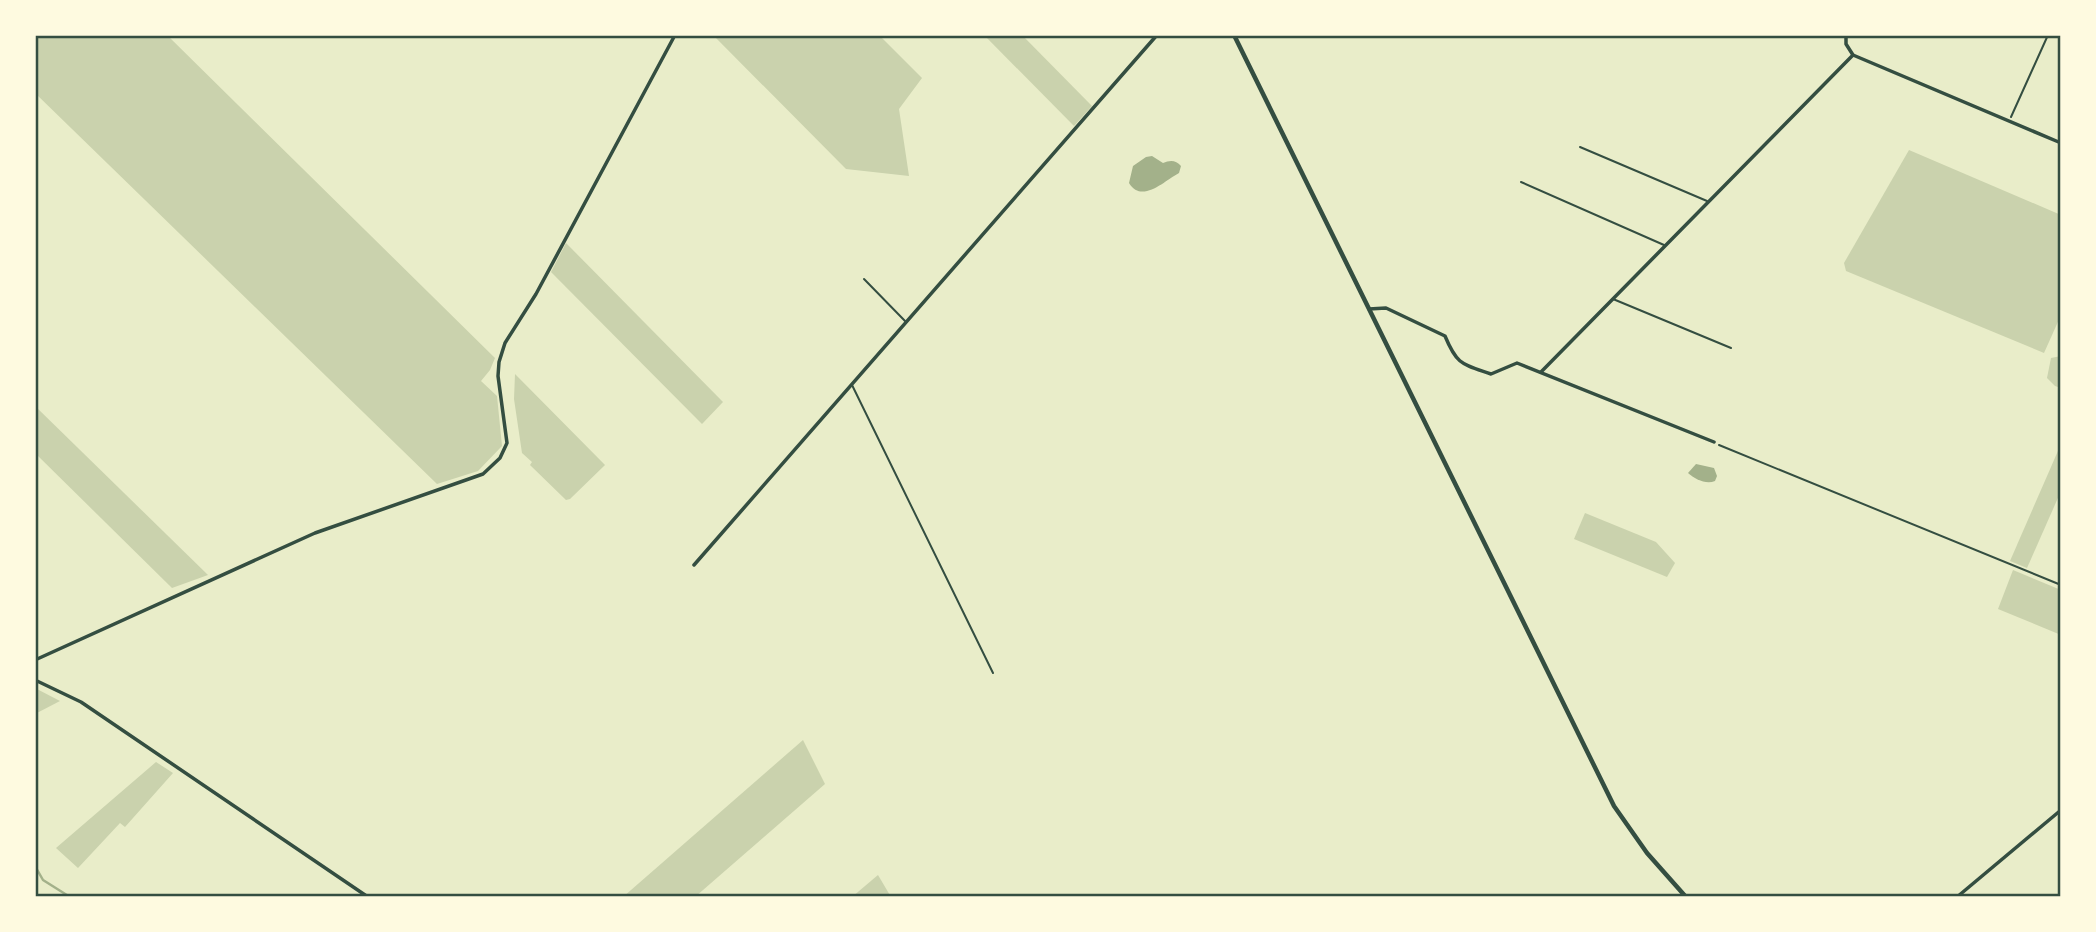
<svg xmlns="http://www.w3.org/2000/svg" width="2096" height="932" font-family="Montserrat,sans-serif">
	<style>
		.green { fill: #cad2ad }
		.water { fill: #a3b18a }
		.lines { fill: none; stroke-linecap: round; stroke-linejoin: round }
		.stream { stroke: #a3b18a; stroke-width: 2.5 }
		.path { stroke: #344e41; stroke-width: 2 }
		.service { stroke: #344e41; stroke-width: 2 }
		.minor { stroke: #344e41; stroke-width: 3.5 }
		.tertiary { stroke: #344e41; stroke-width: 4.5 }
		.neatline { fill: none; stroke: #344e41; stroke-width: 2.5 }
	</style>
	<rect width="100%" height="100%" fill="#e9edc9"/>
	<g class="green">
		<path d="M35,35H167L495,358L490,370L481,381L497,396L502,446L478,471L437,484L35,93Z"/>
		<path d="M713,35H879L922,78L899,109L909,176L846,169Z"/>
		<path d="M984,35H1022L1092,106L1074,126Z"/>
		<path d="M1909,150L2061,215V315L2044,353L1846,271L1844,263Z"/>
		<path d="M566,243L723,402L702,424L551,272Z"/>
		<path d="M2061,356V388L2055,386L2047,378L2051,358Z"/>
		<path d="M515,374L605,465L570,499L566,500L530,465L532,462L522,453L514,399Z"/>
		<path d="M35,406L208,575L172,588L35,453Z"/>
		<path d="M2061,444V491L2027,568L2010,561Z"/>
		<path d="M1585,513L1656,542L1675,563L1667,577L1574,539Z"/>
		<path d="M2013,570L2061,590V635L1998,609Z"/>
		<path d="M35,688L60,701L35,714Z"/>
		<path d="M803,740L825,784L695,897H623Z"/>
		<path d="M156,762L173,773L125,827L120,823L78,868L56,848Z"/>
		<path d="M878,875L891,897H852Z"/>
	</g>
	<g class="water">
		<path d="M1152,156L1163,163C1170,160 1176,160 1181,166L1179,173C1164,181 1142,204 1129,183L1133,166L1146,157Z"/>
		<path d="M1696,464L1714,468L1717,476L1715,481C1706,485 1695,479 1688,473Z"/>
	</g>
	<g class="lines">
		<path class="stream" d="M35,866L43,880L70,897"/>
		<g class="path">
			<path d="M2011,117L2048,35"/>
			<path d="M1719,445L2061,585"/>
		</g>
		<g class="service">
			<path d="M1580,147L1707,201"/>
			<path d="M1521,182L1664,245"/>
			<path d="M864,279L906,322"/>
			<path d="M1613,299L1731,348"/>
			<path d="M852,385L993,673"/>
		</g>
		<g class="minor">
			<path d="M1846,35V44L1853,55L2061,143"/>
			<path d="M1369,309L1386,308L1445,336C1457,365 1462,364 1491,374L1517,363L1714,442"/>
			<path d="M1541,372L1853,55"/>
			<path d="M694,565L1157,35"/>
			<path d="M35,660L315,533L483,474L500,458L507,443L498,376L499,362L505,343L536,294L675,35"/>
			<path d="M35,680L81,702L368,897"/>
			<path d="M1957,897L2061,810"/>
		</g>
		<path class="tertiary" d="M1234,35L1614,806L1647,853L1686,897"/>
	</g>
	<rect width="2096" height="932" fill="none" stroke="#fefae0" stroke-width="74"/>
	<rect x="37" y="37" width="2022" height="858" class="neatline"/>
</svg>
